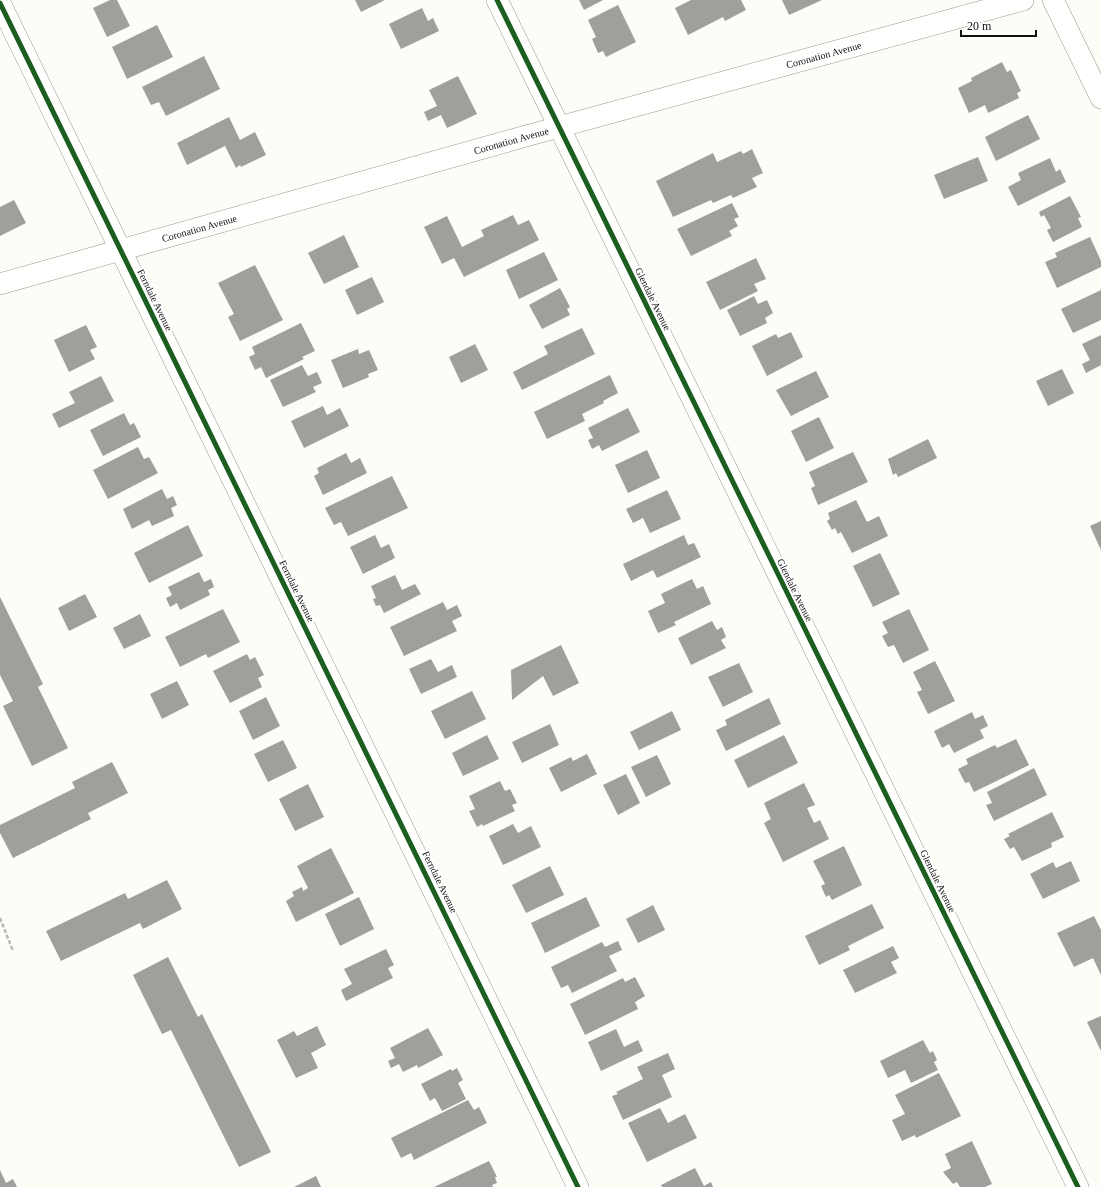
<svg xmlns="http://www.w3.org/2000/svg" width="1101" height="1187" font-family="'Times New Roman',serif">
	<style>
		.building { fill: #a19f9c }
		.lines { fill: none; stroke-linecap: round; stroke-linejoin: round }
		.street-casing { stroke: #979795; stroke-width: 22 }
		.path { stroke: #b9b9b8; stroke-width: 2.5; stroke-dasharray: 4 2; stroke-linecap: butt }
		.street { stroke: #fffffe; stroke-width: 21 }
		.cycleway-casing { stroke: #fff; stroke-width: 8 }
		.cycleway { stroke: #1b5e20; stroke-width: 5 }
		.labels { text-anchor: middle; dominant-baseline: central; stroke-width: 4; stroke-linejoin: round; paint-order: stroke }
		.street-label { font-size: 10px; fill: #111; stroke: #fff }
	</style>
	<rect width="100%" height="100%" fill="#fdfcf7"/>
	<g class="building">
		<path d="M110,0H117L130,26L107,37L93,8Z"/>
		<path d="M355,0H385L361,12Z"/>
		<path d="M579,0H603L584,10Z"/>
		<path d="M691,0H741L746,10L725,21L723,17L688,35L675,8Z"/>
		<path d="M782,0H822L789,15Z"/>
		<path d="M618,5L636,42L606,57L603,51L598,53L592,39L596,37L588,20Z"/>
		<path d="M422,8L428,21L433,18L439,31L401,49L389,24Z"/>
		<path d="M157,25L173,57L127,79L112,47Z"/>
		<path d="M204,56L220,89L166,116L159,102L151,105L142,87Z"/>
		<path d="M1002,62L1007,72L1011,70L1021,91L1017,93L1019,98L988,113L985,105L969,113L958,88L972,81L971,78Z"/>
		<path d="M458,76L477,114L447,128L441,115L428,121L424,112L437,106L429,90Z"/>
		<path d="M1028,115L1040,139L996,161L985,137Z"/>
		<path d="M229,117L240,140L255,132L266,155L241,167L240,165L236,168L225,146L187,165L177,143Z"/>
		<path d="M752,149L763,173L752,178L757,187L733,198L731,195L713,203L711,200L673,217L656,181L713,153L717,162L741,151L743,154Z"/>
		<path d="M978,157L988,181L944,199L934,175Z"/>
		<path d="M1050,158L1056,172L1060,169L1066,182L1018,206L1008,187L1021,180L1018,173Z"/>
		<path d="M1070,196L1081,217L1078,218L1082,227L1053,242L1047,230L1051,228L1044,215L1041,217L1039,212Z"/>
		<path d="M14,200L26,223L0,236V207Z"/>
		<path d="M732,203L739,217L734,219L738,226L729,231L732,236L691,256L677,229Z"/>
		<path d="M513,215L518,225L529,220L539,240L464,277L454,258L442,264L424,227L447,216L462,247L484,236L481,230Z"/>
		<path d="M344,235L359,267L324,284L308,253Z"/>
		<path d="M1090,237L1101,261V267L1057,288L1045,262L1057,257L1055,253Z"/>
		<path d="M544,252L558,280L519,299L506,270Z"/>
		<path d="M756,258L766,279L754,284L758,291L720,310L706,282Z"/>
		<path d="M255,265L283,320L240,341L228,317L234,314L218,283Z"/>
		<path d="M372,277L384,302L357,315L345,290Z"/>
		<path d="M560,288L570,307L567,309L570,315L542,329L529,305Z"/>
		<path d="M1101,290V320L1073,333L1061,309Z"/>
		<path d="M754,296L758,304L767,300L773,313L765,318L767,323L740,336L727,310Z"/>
		<path d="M301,323L315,351L302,357L304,359L266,378L261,367L255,370L249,357L255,354L252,347Z"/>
		<path d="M86,325L97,347L90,350L95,359L69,372L54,340Z"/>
		<path d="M582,328L595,354L522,390L513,372L548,354L544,346Z"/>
		<path d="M791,332L803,357L767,376L752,346L776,334L778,338Z"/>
		<path d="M1101,335V365L1086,373L1082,364L1090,360L1082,344Z"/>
		<path d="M475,344L488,370L461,383L449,357Z"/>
		<path d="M358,349L359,354L369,350L378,370L368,374L369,377L343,388L331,360Z"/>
		<path d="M302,365L308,376L317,372L322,383L313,387L316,392L283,407L270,380Z"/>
		<path d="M1062,369L1074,393L1048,406L1036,381Z"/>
		<path d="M816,371L829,397L791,416L776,390Z"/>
		<path d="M610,375L618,393L603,401L604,403L582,414L585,421L547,439L534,412Z"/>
		<path d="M101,376L114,401L59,428L52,414L75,403L69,392Z"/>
		<path d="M323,406L327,415L340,408L349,426L304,448L291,421Z"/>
		<path d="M628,408L640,432L602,451L599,445L592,449L588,440L593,438L588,428Z"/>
		<path d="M124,413L130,425L134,423L141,437L103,456L90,430Z"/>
		<path d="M819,417L834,448L806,462L791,431Z"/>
		<path d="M928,439L937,458L898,477L896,473L893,475L888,459Z"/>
		<path d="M138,447L144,459L149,457L158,473L108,499L93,470Z"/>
		<path d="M647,450L660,478L628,493L615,465Z"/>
		<path d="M853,452L868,482L818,505L811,488L815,486L809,472Z"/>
		<path d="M346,453L351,463L360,458L367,473L323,495L314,476L319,473L317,468Z"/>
		<path d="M392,476L408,508L348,536L341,522L334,525L325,508Z"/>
		<path d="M162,489L167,499L173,496L177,505L171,508L174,516L152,526L149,520L132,529L123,509Z"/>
		<path d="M667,490L681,519L650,533L643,518L633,523L626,509Z"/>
		<path d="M856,500L867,522L879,516L888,536L852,553L841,532L838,534L835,528L832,530L827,521L830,519L828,513Z"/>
		<path d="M1101,521V550L1090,526Z"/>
		<path d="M188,525L203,556L149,583L134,553Z"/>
		<path d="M375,535L381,548L389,544L395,558L363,574L350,547Z"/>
		<path d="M684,535L688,545L694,543L701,557L657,578L653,570L631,581L623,564Z"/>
		<path d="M880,553L900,594L873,607L853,566Z"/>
		<path d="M199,572L204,582L211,579L214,587L208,590L210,595L180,610L177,603L170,607L166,598L172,595L168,587Z"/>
		<path d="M395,575L402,590L415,584L421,594L384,613L380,605L376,606L373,599L376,598L371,586Z"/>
		<path d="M692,579L697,589L703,586L711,604L674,622L676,625L658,633L648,611L665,603L661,594Z"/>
		<path d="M85,594L97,617L69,631L58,608Z"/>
		<path d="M0,597L43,684L38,687L68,748L32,766L3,706L13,701L0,675Z"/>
		<path d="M443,602L447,610L457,605L462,616L452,621L457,631L404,656L390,627Z"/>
		<path d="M223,609L240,642L208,658L206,654L180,667L165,637Z"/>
		<path d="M909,609L929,650L903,663L894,645L888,647L882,636L888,633L882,622Z"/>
		<path d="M140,614L151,636L124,649L113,628Z"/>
		<path d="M712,621L717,630L722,627L726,637L721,640L726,648L691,665L678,638Z"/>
		<path d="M561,645L579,683L553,696L543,676L512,700L511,670Z"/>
		<path d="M247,654L250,660L255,657L264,675L258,678L262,687L230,703L213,671Z"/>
		<path d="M431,659L438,672L452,665L457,677L421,694L409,669Z"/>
		<path d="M935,661L955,701L928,714L917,692L922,690L913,672Z"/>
		<path d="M739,663L753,692L723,707L708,677Z"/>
		<path d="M177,681L189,705L162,719L150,694Z"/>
		<path d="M472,691L486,719L445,739L431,711Z"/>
		<path d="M266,697L280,726L253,740L239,711Z"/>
		<path d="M769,698L781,724L726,751L716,730L727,725L725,720Z"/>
		<path d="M672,711L681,730L639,750L630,732Z"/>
		<path d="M972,712L975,719L983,715L988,726L980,730L984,738L954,753L949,744L942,748L934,731Z"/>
		<path d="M550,724L559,745L522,763L512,742Z"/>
		<path d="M487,735L499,759L463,776L452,753Z"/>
		<path d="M784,735L798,763L748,788L734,760Z"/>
		<path d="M1016,739L1029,765L974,792L969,782L965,783L958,769L968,764L966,759L995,745L997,748Z"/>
		<path d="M283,740L297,768L268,782L254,754Z"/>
		<path d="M587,754L597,774L561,792L549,768L571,757L573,761Z"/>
		<path d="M657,755L671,784L646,797L631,767Z"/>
		<path d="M112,762L128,793L88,813L91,819L13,858L0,833V825L75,788L72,782Z"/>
		<path d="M1034,768L1047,795L994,821L986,805L992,803L987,792Z"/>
		<path d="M626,774L640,803L618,815L603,785Z"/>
		<path d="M500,781L505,791L510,789L517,803L512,805L515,811L483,826L482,824L477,827L469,811L475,809L469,796Z"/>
		<path d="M804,783L815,805L807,808L814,823L820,820L829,839L783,862L764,823L771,819L764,803Z"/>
		<path d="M308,784L324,817L295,831L279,799Z"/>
		<path d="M1052,812L1064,837L1051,843L1052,847L1022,861L1014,847L1010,849L1004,839L1010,836L1008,834Z"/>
		<path d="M513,824L518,833L531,826L541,847L503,865L489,836Z"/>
		<path d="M844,846L862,885L832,900L829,895L826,897L821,886L825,884L813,861Z"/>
		<path d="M331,848L354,893L296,922L286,901L294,896L292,892L302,887L303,891L308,888L297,866Z"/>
		<path d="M1071,861L1080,881L1043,899L1030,874L1053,862L1056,868Z"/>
		<path d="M550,866L564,895L526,913L512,885Z"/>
		<path d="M167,880L182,909L143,929L140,923L61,961L46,931L125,893L128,899Z"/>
		<path d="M359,897L374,929L340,946L325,914Z"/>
		<path d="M586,897L600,926L545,953L531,923Z"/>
		<path d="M872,904L884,928L848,946L850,950L819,965L805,936Z"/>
		<path d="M653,905L665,930L638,943L626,919Z"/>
		<path d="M1094,916L1101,930V975L1093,958L1074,967L1057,933Z"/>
		<path d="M618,941L622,950L609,956L617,971L572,993L568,985L561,988L551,967L602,942L605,947Z"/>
		<path d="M893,946L899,958L891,962L897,973L855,993L843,970Z"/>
		<path d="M386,949L394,965L388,968L393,978L346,1001L341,990L352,984L344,969Z"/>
		<path d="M168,957L198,1017L202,1014L271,1152L239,1167L171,1030L162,1034L133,975Z"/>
		<path d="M635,977L645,996L635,1002L638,1009L585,1035L570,1004L623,978L625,982Z"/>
		<path d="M1101,1016V1051L1087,1022Z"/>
		<path d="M317,1026L326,1045L311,1053L318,1068L296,1078L277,1040L294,1031L297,1036Z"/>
		<path d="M428,1028L443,1055L418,1068L417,1065L403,1072L399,1064L391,1068L388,1061L395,1058L390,1048Z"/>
		<path d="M616,1029L624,1047L638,1040L643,1051L601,1071L588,1042Z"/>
		<path d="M923,1040L930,1053L933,1051L937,1060L934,1062L938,1070L911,1083L905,1070L888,1078L880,1061Z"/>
		<path d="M668,1053L675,1069L662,1075L672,1097L623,1120L612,1096L618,1094L616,1092L643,1079L637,1067Z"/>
		<path d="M457,1068L463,1080L458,1083L466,1099L442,1111L435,1098L430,1101L421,1084L451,1069L452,1071Z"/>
		<path d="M939,1073L961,1116L916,1138L915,1135L902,1141L892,1120L905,1114L895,1095Z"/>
		<path d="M468,1100L474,1110L479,1107L487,1123L414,1160L411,1153L401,1158L391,1138Z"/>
		<path d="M660,1108L668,1123L685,1114L697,1138L647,1162L628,1123Z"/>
		<path d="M972,1141L992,1184L985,1187H960L957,1182L953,1184L943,1172L951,1168L945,1154Z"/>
		<path d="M489,1161L497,1177H495L497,1183L492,1185L493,1187H434Z"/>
		<path d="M695,1168L704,1186L711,1182L713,1187H662L661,1185Z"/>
		<path d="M0,1170L6,1183L13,1179L17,1187H0Z"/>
		<path d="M316,1176L321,1187H294Z"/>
	</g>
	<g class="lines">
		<g class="street-casing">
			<g id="street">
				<path d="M497,0L1078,1187"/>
				<path d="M1053,0L1101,98"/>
				<path d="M0,3L578,1187"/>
				<path id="s1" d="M0,284L526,136L1023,0"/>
			</g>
		</g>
		<path class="path" d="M0,918L13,951"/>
		<use href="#street" class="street"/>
		<g class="cycleway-casing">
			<g id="cycleway">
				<path d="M497,0L1078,1187"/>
				<path d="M0,3L578,1187"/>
			</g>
		</g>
		<use href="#cycleway" class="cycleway"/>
	</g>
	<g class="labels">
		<g class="street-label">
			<text stroke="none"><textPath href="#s1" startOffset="855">Coronation Avenue</textPath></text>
			<text stroke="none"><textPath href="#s1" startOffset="531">Coronation Avenue</textPath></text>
			<text stroke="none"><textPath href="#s1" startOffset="207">Coronation Avenue</textPath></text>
			<text transform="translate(653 299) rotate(64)">Glendale Avenue</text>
			<text transform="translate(155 300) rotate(64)">Ferndale Avenue</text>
			<text transform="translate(795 590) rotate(64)">Glendale Avenue</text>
			<text transform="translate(297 591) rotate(64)">Ferndale Avenue</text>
			<text transform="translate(938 881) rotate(64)">Glendale Avenue</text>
			<text transform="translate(440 882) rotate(64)">Ferndale Avenue</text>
		</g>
	</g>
	<path d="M961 30v6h75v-6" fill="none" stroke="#111111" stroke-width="2"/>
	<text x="967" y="30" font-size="12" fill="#111111" stroke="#ffffff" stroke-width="3" paint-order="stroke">20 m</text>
</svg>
